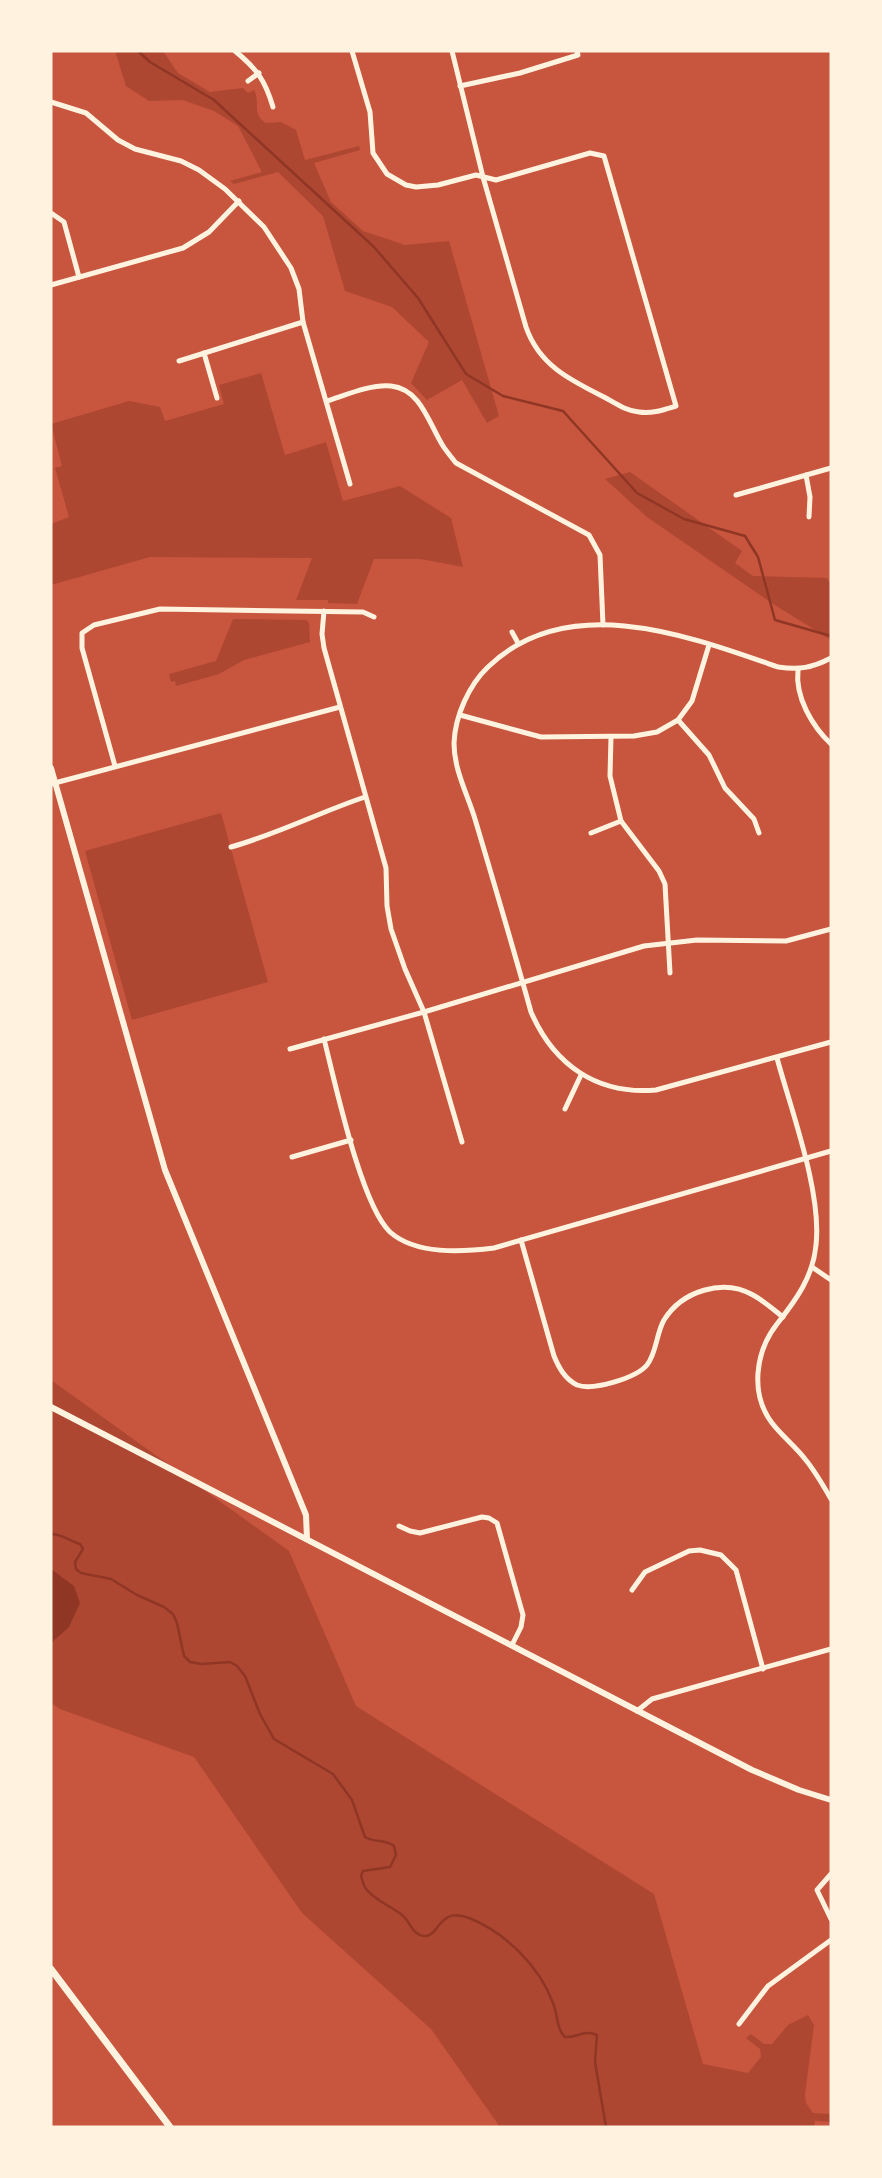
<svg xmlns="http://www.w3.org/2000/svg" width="882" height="2178" font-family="'DM Sans',sans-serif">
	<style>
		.green { fill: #ae4732 }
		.water { fill: #8f3625 }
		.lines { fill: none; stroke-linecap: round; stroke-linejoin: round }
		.stream { stroke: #8f3625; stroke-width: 2.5 }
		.minor { stroke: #fff3e0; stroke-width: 5 }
		.tertiary { stroke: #fff3e0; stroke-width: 6 }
		.secondary { stroke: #fff3e0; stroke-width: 7 }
	</style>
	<rect width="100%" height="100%" fill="#c8553d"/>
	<g class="green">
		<path d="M115,51H163L178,73L210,92L243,88L248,93L254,90C261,102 251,114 266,123L281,122L296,130L305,160L359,146L360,150L314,163L331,202L363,231L405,245L449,241L499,416L487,423L462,380L427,400L411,383L429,342L392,307L345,291L323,216L278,172L234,184L230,181L262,172L238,126L214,111L183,100L149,101L126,86Z"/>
		<path d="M261,373L285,455L326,442L343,501L400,486L451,518L463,567L421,559H374L357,604L328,603V600H296L312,558L150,557L51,585V524L69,517L55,468L62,466L51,424L129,401L160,407L165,421L224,404L219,385Z"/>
		<path d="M630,472L742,551L735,563L753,576L827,578L831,586V640L770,602L647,517L605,479Z"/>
		<path d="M233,619L306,620L309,623L310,642L244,660L219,674L176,686L175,681L171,682L169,674L216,661Z"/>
		<path d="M221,813L268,982L132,1020L85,851Z"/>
		<path d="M51,1380L289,1551L356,1706L654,1894L703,2064L748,2073L761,2057L760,2049L746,2038L751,2034L764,2044H772L788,2025L808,2015L814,2025L805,2094L806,2103L813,2113L831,2114V2122L815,2121L814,2127H500L431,2029L302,1913L194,1757L60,1709L51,1703Z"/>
	</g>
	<path class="water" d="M51,1569L74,1586L80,1603L69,1627L51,1643Z"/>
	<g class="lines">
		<g class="stream">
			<path d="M138,51L150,62L214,100L374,247L418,298L466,374L503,396L563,411L637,493L684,519L745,536L758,557L775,620L831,636"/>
			<path d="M51,1534C62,1534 69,1541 80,1544L83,1549L75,1562L76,1569L81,1573L111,1579L137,1595L164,1607L173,1614L177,1623L184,1656L190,1662L201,1664L230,1662L237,1666L245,1676L260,1714L274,1739L333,1774L352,1800L365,1837C375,1843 385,1839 394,1846L396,1855L390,1867L363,1871L361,1876C363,1881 363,1886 367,1890C376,1901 391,1906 402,1915C410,1921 412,1935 424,1936C440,1937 438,1906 469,1918C505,1932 540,1967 553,2003C558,2015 556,2028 565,2037C577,2038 584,2029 597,2035L595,2062L606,2127"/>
		</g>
		<g class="minor">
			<path d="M235,51C257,69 265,80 273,107"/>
			<path d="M352,51L370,112L373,153L387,174L406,185L416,187L438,185L476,175L496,180L590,153L604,156L676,406C663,410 652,414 639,412C626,411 615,403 604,397C570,380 539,365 526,327L483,177L452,51"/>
			<path d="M248,81L259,73"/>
			<path d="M460,86L520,73L578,55L577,51"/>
			<path d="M51,102L86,113L118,140L135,149L181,161L199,170L225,189L264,227L291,268L299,289L303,322L350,484"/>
			<path d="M51,213L64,222L79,277"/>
			<path d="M51,285L183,248L209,232L239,201"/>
			<path d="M204,353L217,398"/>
			<path d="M179,361L303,322"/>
			<path d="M327,401C346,395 371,384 391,386C421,389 429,424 443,446C447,452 452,458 456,463L589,535L600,555L603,625"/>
			<path d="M806,475L810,497L809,517"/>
			<path d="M736,495L831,468"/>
			<path d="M324,611L322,634L324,648L386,868L387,906L391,929L405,969L424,1012L462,1142"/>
			<path d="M512,632L518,643"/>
			<path d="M831,658C812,668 799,670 778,667C689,636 568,590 488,667C469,685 455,716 454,743C454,770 467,793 475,819C494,883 513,947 531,1012C554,1065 597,1095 656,1090L831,1042"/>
			<path d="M798,670C795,697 812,726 831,744"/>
			<path d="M460,715L541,737L634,736L657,732L678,720L692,701L709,645"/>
			<path d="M678,720L709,755L725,788L754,819L759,833"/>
			<path d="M611,737L610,776L621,821L659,871L665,884L670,973"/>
			<path d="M115,766L82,648V633L94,625L160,609L363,612L374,617"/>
			<path d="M51,784L340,707"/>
			<path d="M591,833L621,821"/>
			<path d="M231,847C278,834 320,812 365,797"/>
			<path d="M324,1039C335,1082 361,1205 390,1232C416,1255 462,1252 494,1248L831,1151"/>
			<path d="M290,1049L424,1012L644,946L697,940L786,941L831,929"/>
			<path d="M777,1058C791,1110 822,1192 816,1245C813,1277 796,1300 777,1324C755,1352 750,1394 772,1423C782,1436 795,1446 805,1459C815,1471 823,1485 831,1499"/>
			<path d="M565,1109L581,1075"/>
			<path d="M292,1157L351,1140"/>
			<path d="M521,1240L554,1356C559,1368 565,1379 577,1385C593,1391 636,1378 647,1365C657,1352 656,1334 664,1320C682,1291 723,1278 753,1295C764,1301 774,1310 783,1317"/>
			<path d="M812,1267L831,1280"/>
			<path d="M399,1526L410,1531L420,1533L482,1517L489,1518L497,1523L523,1615L521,1627L512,1645"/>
			<path d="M632,1590L645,1572L689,1551L700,1550L721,1555L736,1570L763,1669"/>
			<path d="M637,1711L652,1699L831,1649"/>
			<path d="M831,1874L817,1890L831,1919"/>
			<path d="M739,2024L768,1986L831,1940"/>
		</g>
		<g class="tertiary">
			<path d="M51,768L165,1170L306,1515L307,1539"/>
			<path d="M51,1407L752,1770L799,1790L831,1800"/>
		</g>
		<path class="secondary" d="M51,1969L170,2127"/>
	</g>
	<rect width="882" height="2178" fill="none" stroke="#fff3e0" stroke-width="105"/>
</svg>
